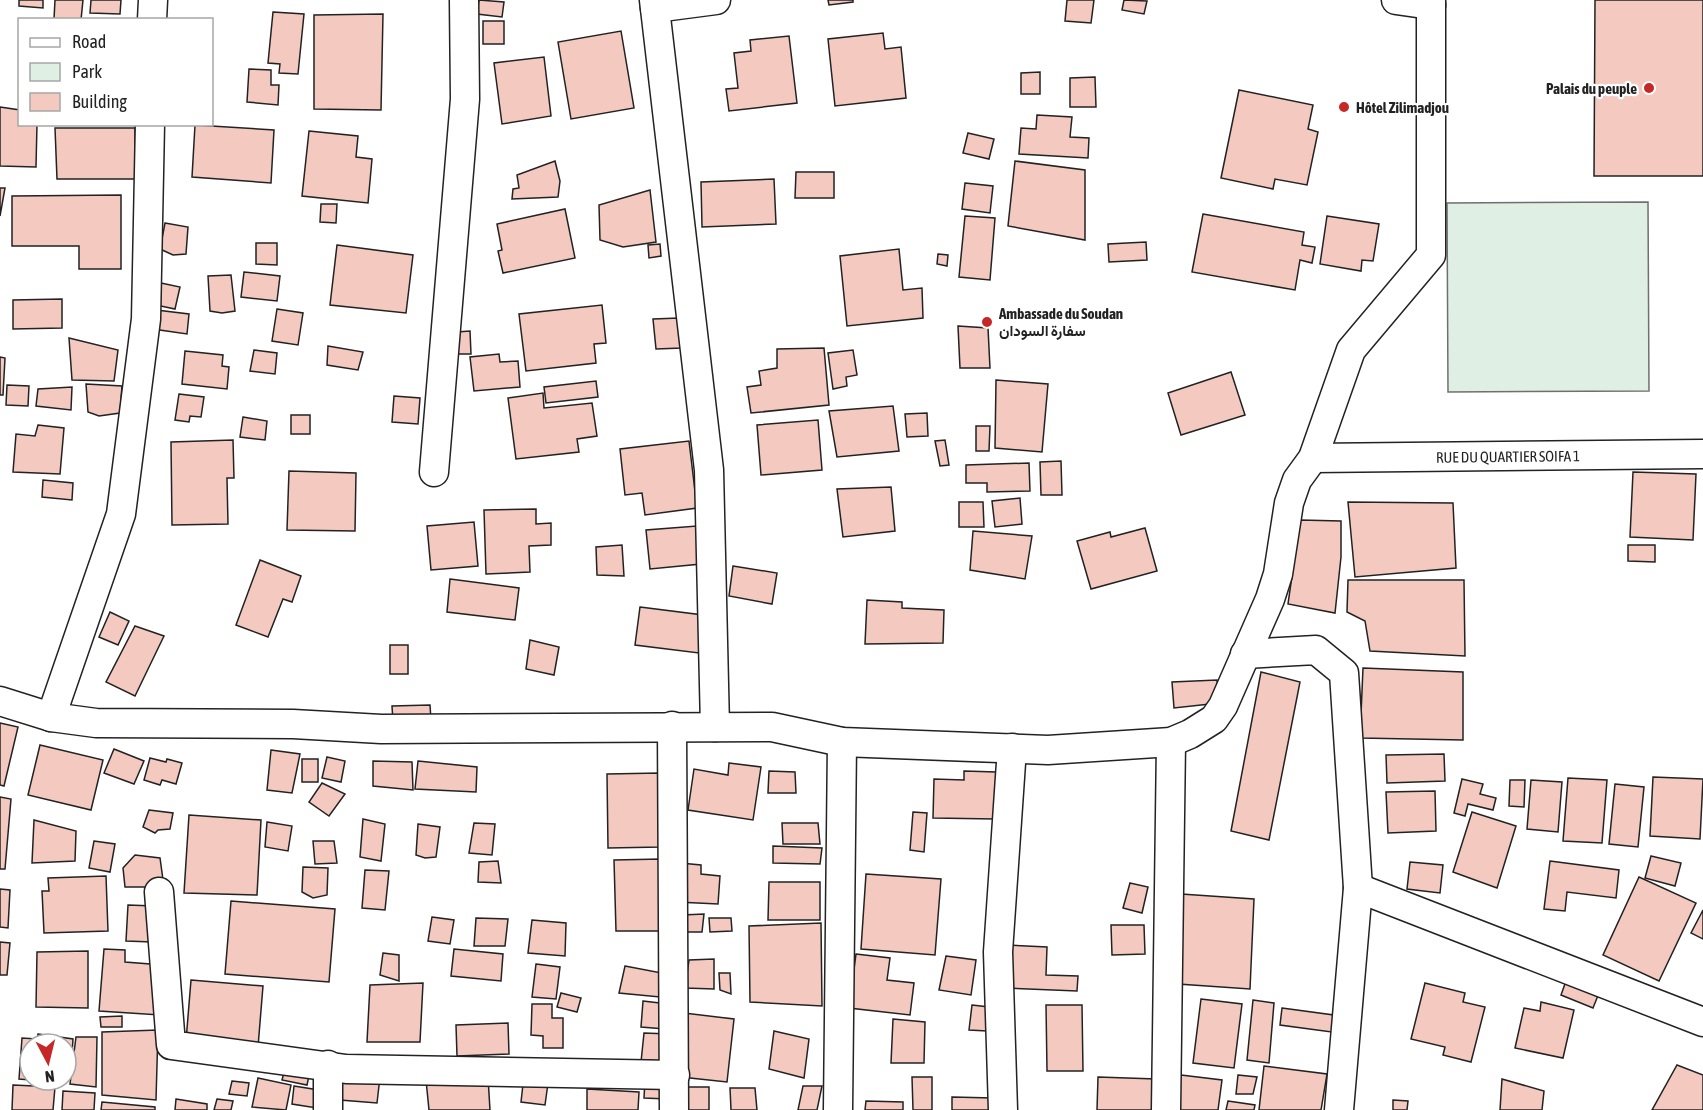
<svg xmlns="http://www.w3.org/2000/svg" width="1703" height="1110" font-family="'Asap Condensed',Vazirmatn,sans-serif">
	<style>
		.green { fill: #e0efe3; stroke: #6f6f6f; stroke-width: 1.5 }
		.building { fill: #f3c9c0; stroke: #222; stroke-width: 1.5 }
		.lines { fill: none; stroke-linecap: round; stroke-linejoin: round }
		.minor-casing { stroke: #222; stroke-width: 31 }
		.minor { stroke: #fff; stroke-width: 28 }
		.poi-dot { fill: #c62828; stroke: #fff; stroke-width: 2 }
		.labels { text-anchor: middle; dominant-baseline: central; stroke-width: 4.5; stroke-linejoin: round; paint-order: stroke }
		.poi-label { font-size: 15px; font-weight: bold; fill: #222; stroke: #fff; text-anchor: start }
		.street-label { font-size: 15px; fill: #222; stroke: #fff }
	</style>
	<rect width="100%" height="100%" fill="#fff"/>
	<path class="green" d="M1648,202L1649,391L1448,392L1447,203Z"/>
	<g class="building">
		<path d="M19,0H43V8L19,6Z"/>
		<path d="M55,0H83L81,20L54,19Z"/>
		<path d="M91,0H121L120,14L90,13Z"/>
		<path d="M479,0L504,2L502,17L477,14Z"/>
		<path d="M828,0H853V2L829,5Z"/>
		<path d="M1067,0H1094L1091,23L1065,21Z"/>
		<path d="M1124,0L1147,1L1144,14L1122,10Z"/>
		<path d="M1595,0H1703V176H1594Z"/>
		<path d="M273,12L304,14L298,74L279,73L280,64L268,63Z"/>
		<path d="M383,14L381,110L314,109V15Z"/>
		<rect x="483" y="21" width="21" height="23"/>
		<path d="M621,31L634,108L571,119L558,42Z"/>
		<path d="M883,33L885,49L901,47L906,98L835,106L828,39Z"/>
		<path d="M789,36L797,103L729,111L726,89L738,88L734,53L751,51L750,40Z"/>
		<path d="M544,57L551,116L502,124L494,63Z"/>
		<path d="M249,69L271,70V85H279L278,105L247,102Z"/>
		<path d="M1040,72V94H1021V73Z"/>
		<path d="M1095,77L1096,107H1070V78Z"/>
		<path d="M1239,90L1313,105L1308,129L1318,132L1307,185L1275,179L1273,189L1221,178Z"/>
		<path d="M0,107L20,110V124H37L36,167L0,166Z"/>
		<path d="M1037,115L1072,117L1070,137L1089,138L1088,158L1019,154L1021,128L1036,129Z"/>
		<path d="M195,125L274,130L271,183L192,177Z"/>
		<path d="M55,128H135V179H57Z"/>
		<path d="M309,131L358,136L356,157L372,159L368,203L302,196Z"/>
		<path d="M968,133L994,139L989,159L963,153Z"/>
		<path d="M555,161L560,181L558,197L512,199L513,189L519,188L517,175Z"/>
		<path d="M1015,161L1085,170V240L1008,226Z"/>
		<path d="M796,172H834V198H795Z"/>
		<path d="M774,179L776,224L702,227L701,182Z"/>
		<path d="M965,183L993,186L990,213L962,209Z"/>
		<path d="M0,188H5L0,216Z"/>
		<path d="M650,190L656,242L623,247L600,240L599,205Z"/>
		<path d="M121,195V269H79V246H12V196Z"/>
		<path d="M321,204H337L336,223L320,222Z"/>
		<path d="M565,209L575,258L503,273L498,251L502,250L497,224Z"/>
		<path d="M1203,214L1304,232L1302,245L1315,247L1312,263L1300,260L1295,290L1192,272Z"/>
		<path d="M965,216L995,218L990,280L959,277Z"/>
		<path d="M1327,216L1379,224L1373,261L1362,260L1361,271L1320,264Z"/>
		<path d="M165,223L188,227L186,254L173,255L160,249Z"/>
		<path d="M1146,242L1147,260L1109,262L1108,244Z"/>
		<path d="M256,243H277V265L256,264Z"/>
		<path d="M660,244L661,256L649,258L648,245Z"/>
		<path d="M337,245L413,255L406,313L330,305Z"/>
		<path d="M899,249L903,290L922,288L923,318L847,326L840,256Z"/>
		<path d="M938,254L948,255L947,266L937,264Z"/>
		<path d="M244,272L280,276L277,301L241,297Z"/>
		<path d="M231,275L235,311L222,313L210,311L208,276Z"/>
		<path d="M161,283L180,287L175,309L156,305Z"/>
		<path d="M62,299V328L13,329V300Z"/>
		<path d="M602,305L606,343L594,344L596,363L526,371L519,314Z"/>
		<path d="M148,309L189,314L187,334L146,328Z"/>
		<path d="M277,309L303,313L298,345L272,341Z"/>
		<path d="M679,318L682,348L656,349L653,319Z"/>
		<path d="M958,326L988,328L990,368H960Z"/>
		<path d="M470,331L471,354H458L457,332Z"/>
		<path d="M69,338L118,350L114,381L72,380Z"/>
		<path d="M328,346L363,352L358,370L327,365Z"/>
		<path d="M824,348L829,405L751,413L747,387L761,385L759,371L777,368V349Z"/>
		<path d="M254,350L277,353L275,374L250,371Z"/>
		<path d="M853,350L857,375L846,377L847,386L833,389L828,353Z"/>
		<path d="M185,351L223,355L222,366L229,367L227,389L182,384Z"/>
		<path d="M499,354L500,362L518,361L520,387L474,391L470,357Z"/>
		<path d="M0,357L5,358L3,395H0Z"/>
		<path d="M1231,372L1245,415L1181,435L1168,393Z"/>
		<path d="M996,380L1048,384L1042,452L995,448Z"/>
		<path d="M596,381L598,397L546,403L544,387Z"/>
		<path d="M86,384L122,386L120,413L99,416L88,412Z"/>
		<path d="M7,385L29,386L28,406L6,405Z"/>
		<path d="M72,387L71,410L36,406L38,389Z"/>
		<path d="M543,393L544,408L592,403L597,436L577,439L579,452L516,459L508,398Z"/>
		<path d="M179,394L204,397L201,417L190,416L189,422L175,420Z"/>
		<path d="M394,396L420,398L418,424L392,422Z"/>
		<path d="M893,406L899,451L837,457L829,411Z"/>
		<path d="M927,413L928,436L907,437L905,414Z"/>
		<rect x="291" y="415" width="19" height="19"/>
		<path d="M243,417L267,421L265,440L240,437Z"/>
		<path d="M818,420L822,470L761,475L757,425Z"/>
		<path d="M38,425L64,428L60,474L13,472L16,434L35,436Z"/>
		<path d="M976,426H990L989,451H976Z"/>
		<path d="M233,440L234,478H227L228,524L172,525L171,442Z"/>
		<path d="M945,440L949,465L940,466L935,441Z"/>
		<path d="M689,441L697,508L645,515L642,493L625,495L620,449Z"/>
		<path d="M1061,461L1062,495H1041L1040,462Z"/>
		<path d="M1029,463L1030,491L987,492V483H966V465Z"/>
		<path d="M289,471L356,473L355,531L287,530Z"/>
		<path d="M1633,472L1696,474L1693,540L1630,537Z"/>
		<path d="M43,480L73,483L72,500L42,497Z"/>
		<path d="M891,487L895,531L843,537L837,489Z"/>
		<path d="M1020,498L1022,524L995,527L992,501Z"/>
		<path d="M959,502H983L984,527H959Z"/>
		<path d="M1348,502L1453,503L1456,568L1355,577Z"/>
		<path d="M536,509V524L551,523V545L529,546L530,572L486,574L484,510Z"/>
		<path d="M1300,520L1341,521V557L1335,613L1288,604Z"/>
		<path d="M474,522L478,566L431,570L427,526Z"/>
		<path d="M697,526L701,564L650,569L646,530Z"/>
		<path d="M1145,528L1157,571L1091,589L1077,541L1110,532L1111,537Z"/>
		<path d="M973,531L1032,536L1025,579L970,570Z"/>
		<path d="M622,545L624,576L597,575L596,547Z"/>
		<path d="M1628,545H1655V562L1628,561Z"/>
		<path d="M260,560L301,576L292,602L283,599L268,637L236,625Z"/>
		<path d="M733,566L777,573L772,604L729,596Z"/>
		<path d="M450,579L519,588L515,620L447,612Z"/>
		<path d="M1348,580H1464L1465,656L1370,651L1365,621L1347,612Z"/>
		<path d="M867,600L902,602V608L944,610L943,643L865,644Z"/>
		<path d="M640,607L703,615L699,653L635,645Z"/>
		<path d="M110,612L129,621L118,645L99,637Z"/>
		<path d="M135,626L164,636L135,696L106,682Z"/>
		<path d="M530,640L559,647L554,675L526,669Z"/>
		<rect x="390" y="645" width="18" height="29"/>
		<path d="M1363,668L1463,672V740L1360,738Z"/>
		<path d="M1261,672L1300,682L1269,840L1231,831Z"/>
		<path d="M1217,680L1219,703L1174,708L1172,682Z"/>
		<path d="M430,705L431,720L393,722L392,706Z"/>
		<path d="M0,723L18,727L4,786L0,785Z"/>
		<path d="M40,745L103,760L91,810L28,795Z"/>
		<path d="M114,749L144,761L134,784L104,773Z"/>
		<path d="M271,750L300,754L292,793L267,790Z"/>
		<path d="M1444,754L1445,781L1387,783L1386,755Z"/>
		<path d="M327,757L345,761L341,782L322,778Z"/>
		<path d="M150,758L166,762L167,759L182,763L176,784L162,780L160,785L144,780Z"/>
		<rect x="302" y="759" width="16" height="23"/>
		<path d="M373,761L412,762L413,790L373,786Z"/>
		<path d="M418,761L477,767L476,792L415,789Z"/>
		<path d="M729,763L761,767L753,820L688,810L694,769L728,775Z"/>
		<path d="M769,771L795,772L796,793H768Z"/>
		<path d="M964,771L996,772L995,819L933,818L934,779L964,780Z"/>
		<path d="M660,773L661,847L608,848L607,774Z"/>
		<path d="M1653,777L1703,779L1700,839L1650,836Z"/>
		<path d="M1568,778L1607,780L1602,843L1563,841Z"/>
		<path d="M1462,779L1483,784L1480,794L1496,798L1493,810L1468,804L1465,816L1454,813Z"/>
		<path d="M1510,780H1525L1524,807L1509,806Z"/>
		<path d="M1531,780L1562,782L1558,832L1527,829Z"/>
		<path d="M322,783L345,794L329,816L309,802Z"/>
		<path d="M1615,784L1644,787L1638,847L1609,844Z"/>
		<path d="M1435,791L1436,831L1388,833L1386,792Z"/>
		<path d="M0,797L11,799L5,869H0Z"/>
		<path d="M149,810L173,813L170,829L158,830L155,833L143,827Z"/>
		<path d="M913,812L927,813L924,852L910,850Z"/>
		<path d="M1472,812L1516,826L1497,888L1453,872Z"/>
		<path d="M189,815L261,820L257,895L184,893Z"/>
		<path d="M363,819L385,824L381,861L360,857Z"/>
		<path d="M34,820L76,831L75,861L32,863Z"/>
		<path d="M267,822L292,826L288,851L265,847Z"/>
		<path d="M474,823L495,824L492,855L469,853Z"/>
		<path d="M782,823H818L820,844H783Z"/>
		<path d="M418,824L440,827L436,857L425,858L416,855Z"/>
		<path d="M94,841L115,844L110,872L89,868Z"/>
		<path d="M313,841H334L337,863L315,864Z"/>
		<path d="M773,846L822,848L820,864L773,863Z"/>
		<path d="M135,855L160,858L164,887H125L123,868Z"/>
		<path d="M1651,856L1681,863L1675,886L1645,878Z"/>
		<path d="M661,859L663,931H616L614,860Z"/>
		<path d="M498,861L501,883L478,882L479,862Z"/>
		<path d="M1550,861L1619,870L1616,898L1567,892L1565,911L1544,909Z"/>
		<path d="M1410,862L1443,865L1440,893L1407,889Z"/>
		<path d="M680,863L701,865V874L720,876L718,904L677,902Z"/>
		<path d="M303,867L328,868L327,895L313,898L302,892Z"/>
		<path d="M365,870L389,871L385,910L362,908Z"/>
		<path d="M866,874L941,879L935,955L861,949Z"/>
		<path d="M106,876L108,931L44,933L42,891H49L48,878Z"/>
		<path d="M1639,877L1696,903L1659,981L1603,955Z"/>
		<path d="M769,882H820V920H768Z"/>
		<path d="M1130,883L1148,887L1142,913L1123,908Z"/>
		<path d="M0,889L10,890L8,928L0,927Z"/>
		<path d="M1181,894L1254,899L1250,989L1178,984Z"/>
		<path d="M231,901L335,909L329,982L225,974Z"/>
		<path d="M128,905L154,906L152,942L126,941Z"/>
		<path d="M1703,910V939L1691,933Z"/>
		<path d="M704,914L702,932H681L682,915Z"/>
		<path d="M432,917L454,920L450,944L428,941Z"/>
		<path d="M476,918L508,919L505,946H474Z"/>
		<path d="M709,918H731L732,931L710,932Z"/>
		<path d="M532,920L566,923L565,956L528,953Z"/>
		<path d="M821,923L822,1006L750,1002L749,926Z"/>
		<path d="M1111,925H1144L1145,954L1112,955Z"/>
		<path d="M0,942L10,943L7,975H0Z"/>
		<path d="M1005,945L1047,947L1046,975L1078,976L1077,991L1003,988Z"/>
		<path d="M104,949L125,950V962L163,965L160,1015L99,1011Z"/>
		<path d="M454,949L503,954L501,981L451,976Z"/>
		<path d="M88,951V1008L36,1007L37,952Z"/>
		<path d="M383,953L399,955V981L380,975Z"/>
		<path d="M856,954L890,958L887,980L914,983L910,1015L849,1008Z"/>
		<path d="M946,956L976,960L971,995L939,990Z"/>
		<path d="M714,959V989L685,988L689,960Z"/>
		<path d="M536,964L560,967L556,999L532,997Z"/>
		<path d="M625,966L667,974L660,997L619,993Z"/>
		<path d="M719,973H730L731,994L720,990Z"/>
		<path d="M191,980L263,986L258,1047L186,1041Z"/>
		<path d="M1566,981L1599,993L1593,1008L1561,995Z"/>
		<path d="M423,983L420,1042H367L370,985Z"/>
		<path d="M1425,983L1465,993L1463,1002L1485,1007L1471,1062L1443,1055L1445,1047L1411,1039Z"/>
		<path d="M561,993L581,998L577,1012L557,1007Z"/>
		<path d="M1201,999L1242,1004L1234,1068L1193,1063Z"/>
		<path d="M1253,1000L1274,1003L1269,1063L1247,1060Z"/>
		<path d="M643,1001L668,1004L665,1029L641,1027Z"/>
		<path d="M1541,1002L1574,1010L1563,1058L1515,1048L1524,1008L1540,1011Z"/>
		<path d="M532,1004H552V1018H563V1048H543V1036L531,1035Z"/>
		<path d="M972,1005L989,1007L987,1031L969,1030Z"/>
		<path d="M1046,1005H1082L1083,1071H1047Z"/>
		<path d="M1282,1008L1341,1016L1339,1033L1280,1025Z"/>
		<path d="M684,1013L734,1019L727,1082L681,1077Z"/>
		<path d="M122,1016V1027H101L100,1017Z"/>
		<path d="M893,1019L925,1022L924,1063H891Z"/>
		<path d="M508,1023L509,1054L457,1056L456,1025Z"/>
		<path d="M158,1030L156,1100L102,1095V1032Z"/>
		<path d="M774,1031L809,1039L804,1078L769,1069Z"/>
		<path d="M644,1033L669,1034L666,1065L641,1062Z"/>
		<path d="M38,1034L73,1039L71,1068H66V1044H30V1080L19,1079L22,1038L37,1039Z"/>
		<path d="M76,1037H97L96,1087L70,1084Z"/>
		<path d="M286,1065L310,1071L307,1085L282,1080Z"/>
		<path d="M1677,1065L1703,1075V1110H1652Z"/>
		<path d="M1264,1066L1327,1074L1321,1110H1259Z"/>
		<path d="M524,1075L549,1076L545,1105L521,1102Z"/>
		<path d="M1181,1075L1222,1080L1218,1110H1177Z"/>
		<path d="M1238,1075L1257,1077L1253,1094H1236Z"/>
		<path d="M342,1076L380,1077L377,1103L340,1100Z"/>
		<path d="M488,1077L490,1110H429L426,1080Z"/>
		<path d="M912,1077H932V1110H913Z"/>
		<path d="M1098,1077L1156,1079L1155,1110H1097Z"/>
		<path d="M258,1078L291,1085L286,1110L252,1107Z"/>
		<path d="M645,1079L668,1080L667,1099L644,1098Z"/>
		<path d="M1502,1079L1544,1091L1542,1110H1500Z"/>
		<path d="M232,1081L249,1083L247,1096L229,1094Z"/>
		<path d="M13,1085L55,1087L53,1110H12Z"/>
		<path d="M294,1086L325,1091L323,1109L292,1104Z"/>
		<path d="M803,1086H822L817,1110H798Z"/>
		<rect x="685" y="1087" width="24" height="23"/>
		<path d="M730,1088H755L757,1110H731Z"/>
		<path d="M587,1089L639,1092L638,1110H587Z"/>
		<path d="M63,1091L95,1093L94,1110H62Z"/>
		<path d="M952,1097L993,1098L992,1110H952Z"/>
		<path d="M176,1099L207,1104V1110H175Z"/>
		<path d="M217,1099L233,1101L231,1110H214Z"/>
		<path d="M1393,1100L1408,1101L1407,1110H1393Z"/>
		<path d="M866,1101L903,1102V1110H865Z"/>
		<path d="M1228,1101L1255,1105L1254,1110H1226Z"/>
		<path d="M102,1102L155,1107V1110H101Z"/>
	</g>
	<g class="lines">
		<g class="minor-casing">
			<g id="minor">
				<path d="M654,0L709,470L715,727"/>
				<path d="M1396,0L1431,5"/>
				<path d="M655,8L716,0"/>
				<path d="M152,20L153,0"/>
				<path id="s1" d="M1313,458L1703,454"/>
				<path d="M434,472L465,99L464,0"/>
				<path d="M1245,654L1316,650L1344,673L1358,888L1339,1110"/>
				<path d="M0,701L51,717L96,723L293,724L381,729L772,727L842,742L1048,750L1171,742L1190,734L1214,719L1223,706L1270,599L1278,574L1289,503L1297,480L1313,458L1351,350L1431,255V0"/>
				<path d="M51,717L121,514L146,319L150,124"/>
				<path d="M672,726L674,1110"/>
				<path d="M1358,888L1703,1022"/>
				<path d="M159,892L171,1045L346,1069L675,1075"/>
				<path d="M328,1110V1065"/>
				<path d="M838,1110L842,742"/>
				<path d="M1003,1110L998,952L1012,748"/>
				<path d="M1166,1110L1171,742"/>
			</g>
		</g>
		<use href="#minor" class="minor"/>
	</g>
	<g class="poi-dot">
		<circle cx="1649" cy="88" r="6"/>
		<circle cx="1344" cy="107" r="6"/>
		<circle cx="987" cy="322" r="6"/>
	</g>
	<g class="labels">
		<g class="poi-label">
			<text x="1637" y="88" text-anchor="end">Palais du peuple</text>
			<text x="1356" y="107">Hôtel Zilimadjou</text>
			<text x="999" y="313">Ambassade du Soudan<tspan x="999" dy="17">سفارة السودان</tspan></text>
		</g>
		<g class="street-label">
			<text stroke="none"><textPath href="#s1" startOffset="195">RUE DU QUARTIER SOIFA 1</textPath></text>
		</g>
	</g>
	<rect x="18" y="18" width="195" height="108" fill="#ffffff" stroke="#a7a7a7" stroke-width="1.5"/>
	<rect x="30" y="38" width="30" height="9" fill="#ffffff" stroke="#a7a7a7" stroke-width="1.5"/>
	<text x="72" y="48" font-size="18" fill="#222222">Road</text>
	<rect x="30" y="63" width="30" height="18" fill="#e0efe3" stroke="#a7a7a7" stroke-width="1.5"/>
	<text x="72" y="78" font-size="18" fill="#222222">Park</text>
	<rect x="30" y="93" width="30" height="18" fill="#f3c9c0" stroke="#a7a7a7" stroke-width="1.5"/>
	<text x="72" y="108" font-size="18" fill="#222222">Building</text>
	<g transform="translate(48 1062) rotate(173)"><circle r="28" fill="#ffffff" stroke="#a7a7a7" stroke-width="1.5"/>
	<path d="M0-4.5L10 22L0 15L-10 22Z" fill="#c62828"/>
	<text y="-9" font-size="16" font-weight="bold" text-anchor="middle" fill="#222222">N</text>
	</g>
</svg>
